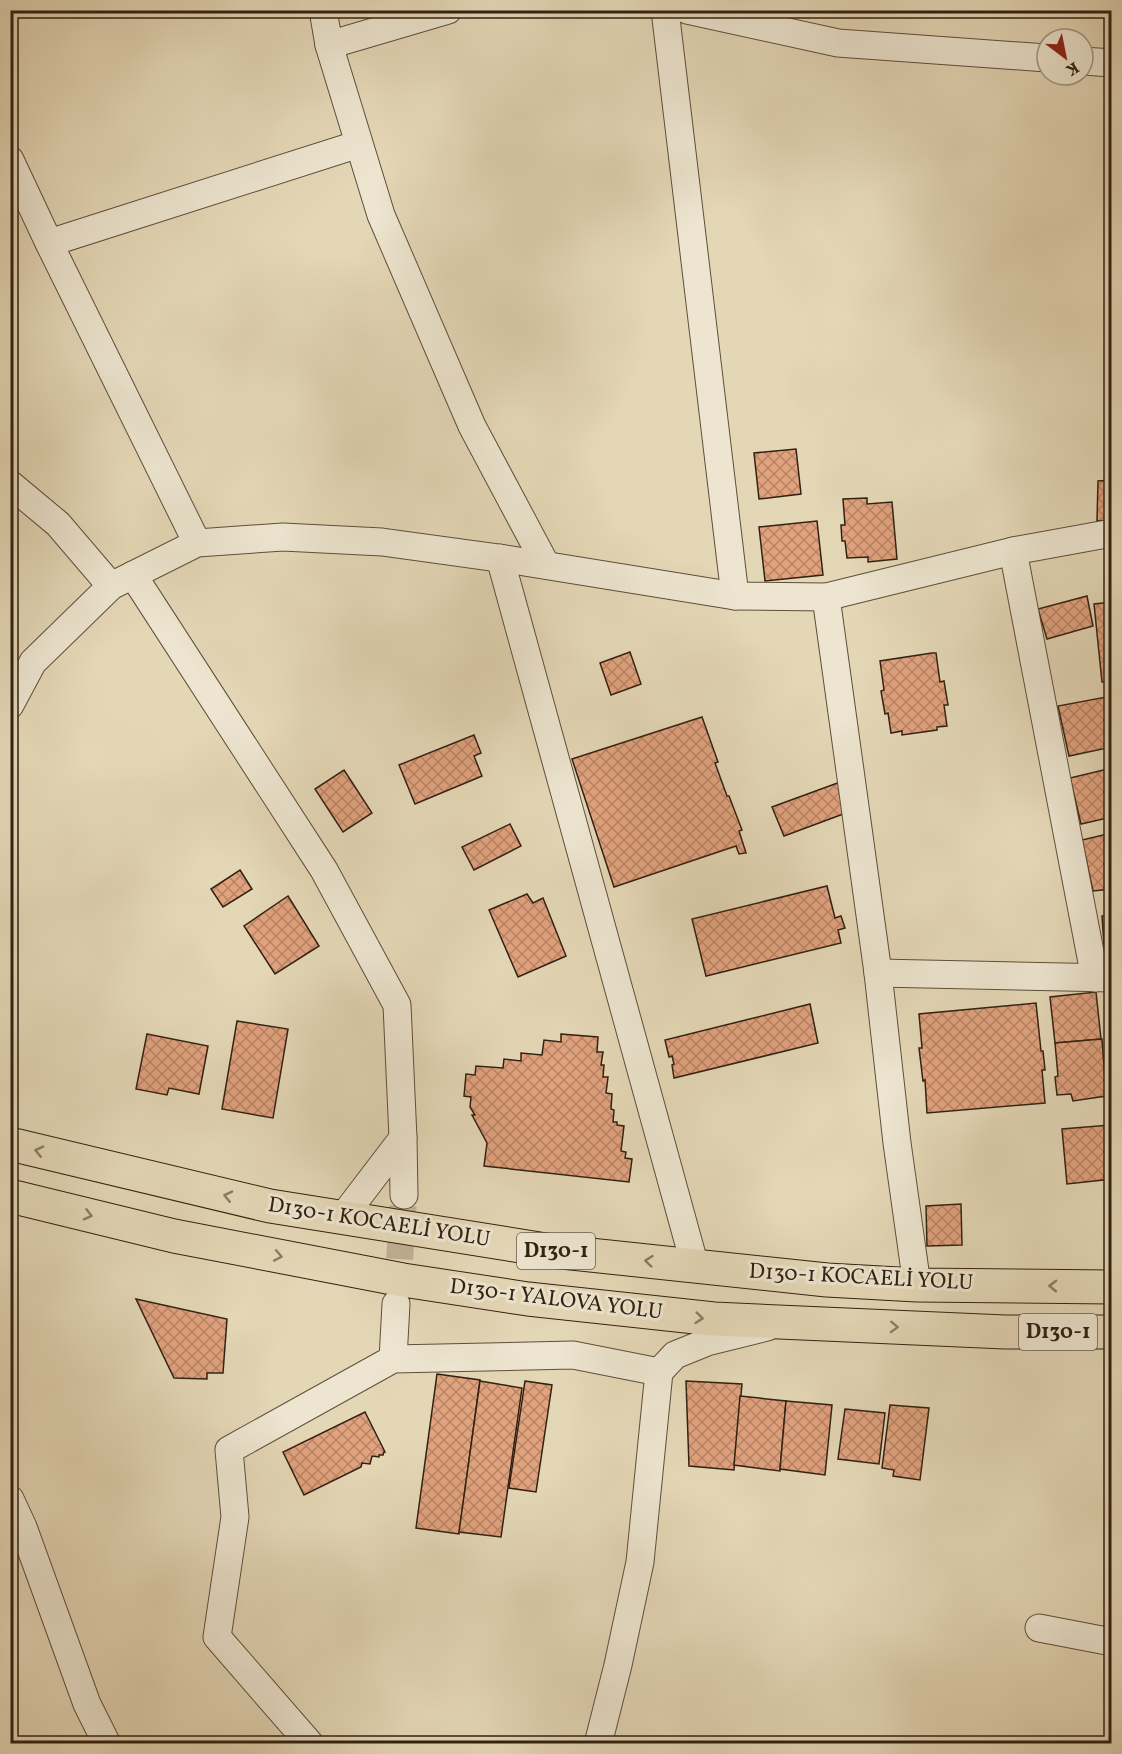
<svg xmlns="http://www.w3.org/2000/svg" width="1122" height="1754" font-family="Vollkorn,serif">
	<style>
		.building { fill: url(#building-cross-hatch); stroke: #322012; stroke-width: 1.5 }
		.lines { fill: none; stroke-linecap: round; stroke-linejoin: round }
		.minor-tunnel { stroke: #c0b295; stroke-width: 27; stroke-dasharray: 27 14; stroke-linecap: butt }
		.minor-casing { stroke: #5e4e3b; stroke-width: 29 }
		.trunk-casing { stroke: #322012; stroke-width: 35 }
		.minor { stroke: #ede5d0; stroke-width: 27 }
		.trunk { stroke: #e4d7b6; stroke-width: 33 }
		.oneway { stroke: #8b7c64 }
		.labels { text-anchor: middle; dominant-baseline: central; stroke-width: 6; stroke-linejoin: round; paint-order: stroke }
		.shield { fill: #ede5d0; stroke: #6a5b4b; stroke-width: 1.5 }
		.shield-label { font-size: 21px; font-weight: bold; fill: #322012 }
		.street-label { font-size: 22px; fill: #322012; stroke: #ede5d0 }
	</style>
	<defs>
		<pattern id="building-cross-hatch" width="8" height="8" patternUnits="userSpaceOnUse" patternTransform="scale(1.5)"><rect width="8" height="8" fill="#e1a27e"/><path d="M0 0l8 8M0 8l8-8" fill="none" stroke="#b78466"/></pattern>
	</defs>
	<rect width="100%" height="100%" fill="#e4d7b6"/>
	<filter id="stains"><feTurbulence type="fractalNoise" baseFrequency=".00333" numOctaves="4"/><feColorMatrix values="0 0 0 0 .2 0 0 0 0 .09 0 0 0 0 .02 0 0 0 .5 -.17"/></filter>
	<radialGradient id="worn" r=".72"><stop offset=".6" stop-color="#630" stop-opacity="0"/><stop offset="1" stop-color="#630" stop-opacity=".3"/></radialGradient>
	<g class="building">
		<path d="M796,449L801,494L759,499L754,453Z"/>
		<path d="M1112,480V520L1097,521L1098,481Z"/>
		<path d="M867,498V504L892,502L897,559L868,562V557L847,558L845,541H842L841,525H845L843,499Z"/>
		<path d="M817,521L823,575L765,581L759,527Z"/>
		<path d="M1087,596L1093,626L1047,639L1038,609Z"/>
		<path d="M1112,602V681L1102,682L1094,604Z"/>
		<path d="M630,652L641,684L611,695L600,663Z"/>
		<path d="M932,653H936L940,682L944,681L948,705H944L947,726L937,727V730L902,735V731L891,733L888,713L885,714L881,691L884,690L880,661Z"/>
		<path d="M1106,697L1112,722V747L1069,756L1058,706Z"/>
		<path d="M702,717L718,762L715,763L727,796H729L742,830L739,831L746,853L739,854L736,846L614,887L572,759Z"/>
		<path d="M474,735L481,753L474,756L482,776L415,804L399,765Z"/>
		<path d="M1112,768V817L1081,824L1070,778Z"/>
		<path d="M344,770L372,813L343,832L315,789Z"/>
		<path d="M843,781L854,810L784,836L772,807Z"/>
		<path d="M510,824L521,846L474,870L462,847Z"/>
		<path d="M1112,833V889L1093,891L1082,840Z"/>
		<path d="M240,870L252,889L223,907L211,889Z"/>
		<path d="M827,886L835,918L841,916L845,928L838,930L841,943L706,976L692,919Z"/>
		<path d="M527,894L533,903L543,898L566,956L518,977L489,910Z"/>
		<path d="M288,896L319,946L275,974L244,926Z"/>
		<path d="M1102,916H1112V975H1106Z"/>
		<path d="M1096,992L1101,1039L1055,1043L1050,997Z"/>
		<path d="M1036,1003L1041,1051H1043L1045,1070H1042L1045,1103L927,1113L925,1080L923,1081L919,1048H922L919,1014Z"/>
		<path d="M810,1004L818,1043L674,1078L672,1065L674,1064L672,1056L669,1057L665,1040Z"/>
		<path d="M237,1021L288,1029L273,1118L222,1109Z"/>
		<path d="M147,1034L208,1046L199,1094L169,1088L167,1095L136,1089Z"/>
		<path d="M561,1034L598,1037L597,1052H603L601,1065H604L603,1077H608L606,1093L612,1094L611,1109L614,1110L613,1122H617V1125L624,1126L621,1151L626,1152L625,1158L632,1159L629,1182L484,1166L487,1143L472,1115H475L470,1107L471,1097L464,1096L466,1074L475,1075L476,1066L503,1068L504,1059L521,1061V1053L542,1055L544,1040L561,1042Z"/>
		<path d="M1102,1039L1106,1096L1073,1101L1071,1094L1057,1095L1055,1077L1058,1076L1055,1043Z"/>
		<path d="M1110,1125L1112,1179L1067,1184L1062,1129Z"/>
		<path d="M961,1204L962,1245L927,1246L926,1206Z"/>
		<path d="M136,1299L227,1319L223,1373H207V1379L174,1378Z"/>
		<path d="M437,1374L480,1380L459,1534L416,1528Z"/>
		<path d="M480,1381L522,1388L501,1537L459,1532Z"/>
		<path d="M525,1381L552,1385L536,1492L509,1488Z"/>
		<path d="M686,1381L742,1384L734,1470L689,1466Z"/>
		<path d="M740,1396L786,1401L780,1471L734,1465Z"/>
		<path d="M786,1401L832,1405L825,1475L780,1469Z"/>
		<path d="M890,1405L929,1408L920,1480L893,1476L894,1470L882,1468Z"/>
		<path d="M845,1409L885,1413L879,1464L838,1459Z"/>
		<path d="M365,1412L385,1452H384L383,1455H379V1457L372,1456L370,1464L362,1463L361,1467L304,1495L283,1452Z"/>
	</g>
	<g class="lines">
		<path class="minor-tunnel" d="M397,1300L403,1206"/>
		<g class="minor-casing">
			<g id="minor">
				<path d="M323,10L329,45L381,215L472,426L546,565"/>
				<path d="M665,10L735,596"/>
				<path d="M687,10L838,43L1047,58"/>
				<path d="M329,45L448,10"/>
				<path d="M1083,61L1112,63"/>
				<path d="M10,160L49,243L197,543"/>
				<path d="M49,243L359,144"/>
				<path d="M10,484L58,524L111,586"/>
				<path d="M1013,551L1095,978"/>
				<path d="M500,558L695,1266"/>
				<path d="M133,575L324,870L397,1005L403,1138L342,1218"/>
				<path d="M826,597L878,973L897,1143L917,1285"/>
				<path d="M10,705L33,662L111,586L197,543L283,537L382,542L512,560L735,596L826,597L1013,551L1112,533"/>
				<path d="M878,973L1112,978"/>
				<path d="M403,1138L404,1195"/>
				<path d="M393,1359L396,1304"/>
				<path d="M10,1499L23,1527L87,1704L107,1744"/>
				<path d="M1039,1628L1112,1642"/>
				<path d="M310,1744L217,1637L235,1517L229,1450L393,1359L573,1355L659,1372"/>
				<path d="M598,1744L618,1665L640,1562L659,1372L675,1355L707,1342L767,1327"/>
			</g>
		</g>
		<g class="trunk-casing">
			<g id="trunk">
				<path d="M10,1144L270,1206L552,1251L827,1280L917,1285L1112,1287"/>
				<path d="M10,1196L174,1236L403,1280L528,1299L714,1319L1005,1332H1112"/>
			</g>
		</g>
		<use href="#minor" class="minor"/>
		<use href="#trunk" class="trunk"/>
	</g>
	<defs><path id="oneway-chevron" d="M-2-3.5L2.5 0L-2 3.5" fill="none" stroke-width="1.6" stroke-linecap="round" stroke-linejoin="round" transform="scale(1.5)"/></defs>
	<g class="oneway">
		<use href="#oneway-chevron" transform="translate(39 1151) rotate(-167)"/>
		<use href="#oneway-chevron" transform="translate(228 1196) rotate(-167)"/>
		<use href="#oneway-chevron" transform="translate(88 1215) rotate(14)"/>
		<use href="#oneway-chevron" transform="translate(278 1256) rotate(11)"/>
		<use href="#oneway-chevron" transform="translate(649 1261) rotate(-174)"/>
		<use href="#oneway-chevron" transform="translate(1053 1286) rotate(-179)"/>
		<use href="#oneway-chevron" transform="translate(699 1318) rotate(6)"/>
		<use href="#oneway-chevron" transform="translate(894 1327) rotate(2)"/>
	</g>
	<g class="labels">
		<g class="shield">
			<rect x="517" y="1233" width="78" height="36" rx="4.5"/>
			<rect x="1019" y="1314" width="78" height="36" rx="4.5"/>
		</g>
		<g class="shield-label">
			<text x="556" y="1251">D130-1</text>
			<text x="1058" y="1332">D130-1</text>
		</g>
		<g class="street-label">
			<text transform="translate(379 1223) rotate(9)">D130-1 KOCAELİ YOLU</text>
			<text transform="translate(861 1278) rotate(3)">D130-1 KOCAELİ YOLU</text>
			<text transform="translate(556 1300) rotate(7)">D130-1 YALOVA YOLU</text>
		</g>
	</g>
	<rect width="1122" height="1754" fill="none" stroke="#e4d7b6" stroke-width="36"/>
	<rect x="12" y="12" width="1098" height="1730" fill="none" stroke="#322012" stroke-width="3"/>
	<rect x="18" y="18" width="1086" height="1718" fill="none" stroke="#322012" stroke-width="1.5"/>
	<g transform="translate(1065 57) rotate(148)"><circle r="28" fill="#ede5d0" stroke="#a29684" stroke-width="1.5"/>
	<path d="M0-4.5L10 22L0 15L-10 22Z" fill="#8f2418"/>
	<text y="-9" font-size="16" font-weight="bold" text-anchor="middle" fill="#322012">K</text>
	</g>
	<rect width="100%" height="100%" filter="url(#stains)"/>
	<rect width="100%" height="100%" fill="url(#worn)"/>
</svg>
